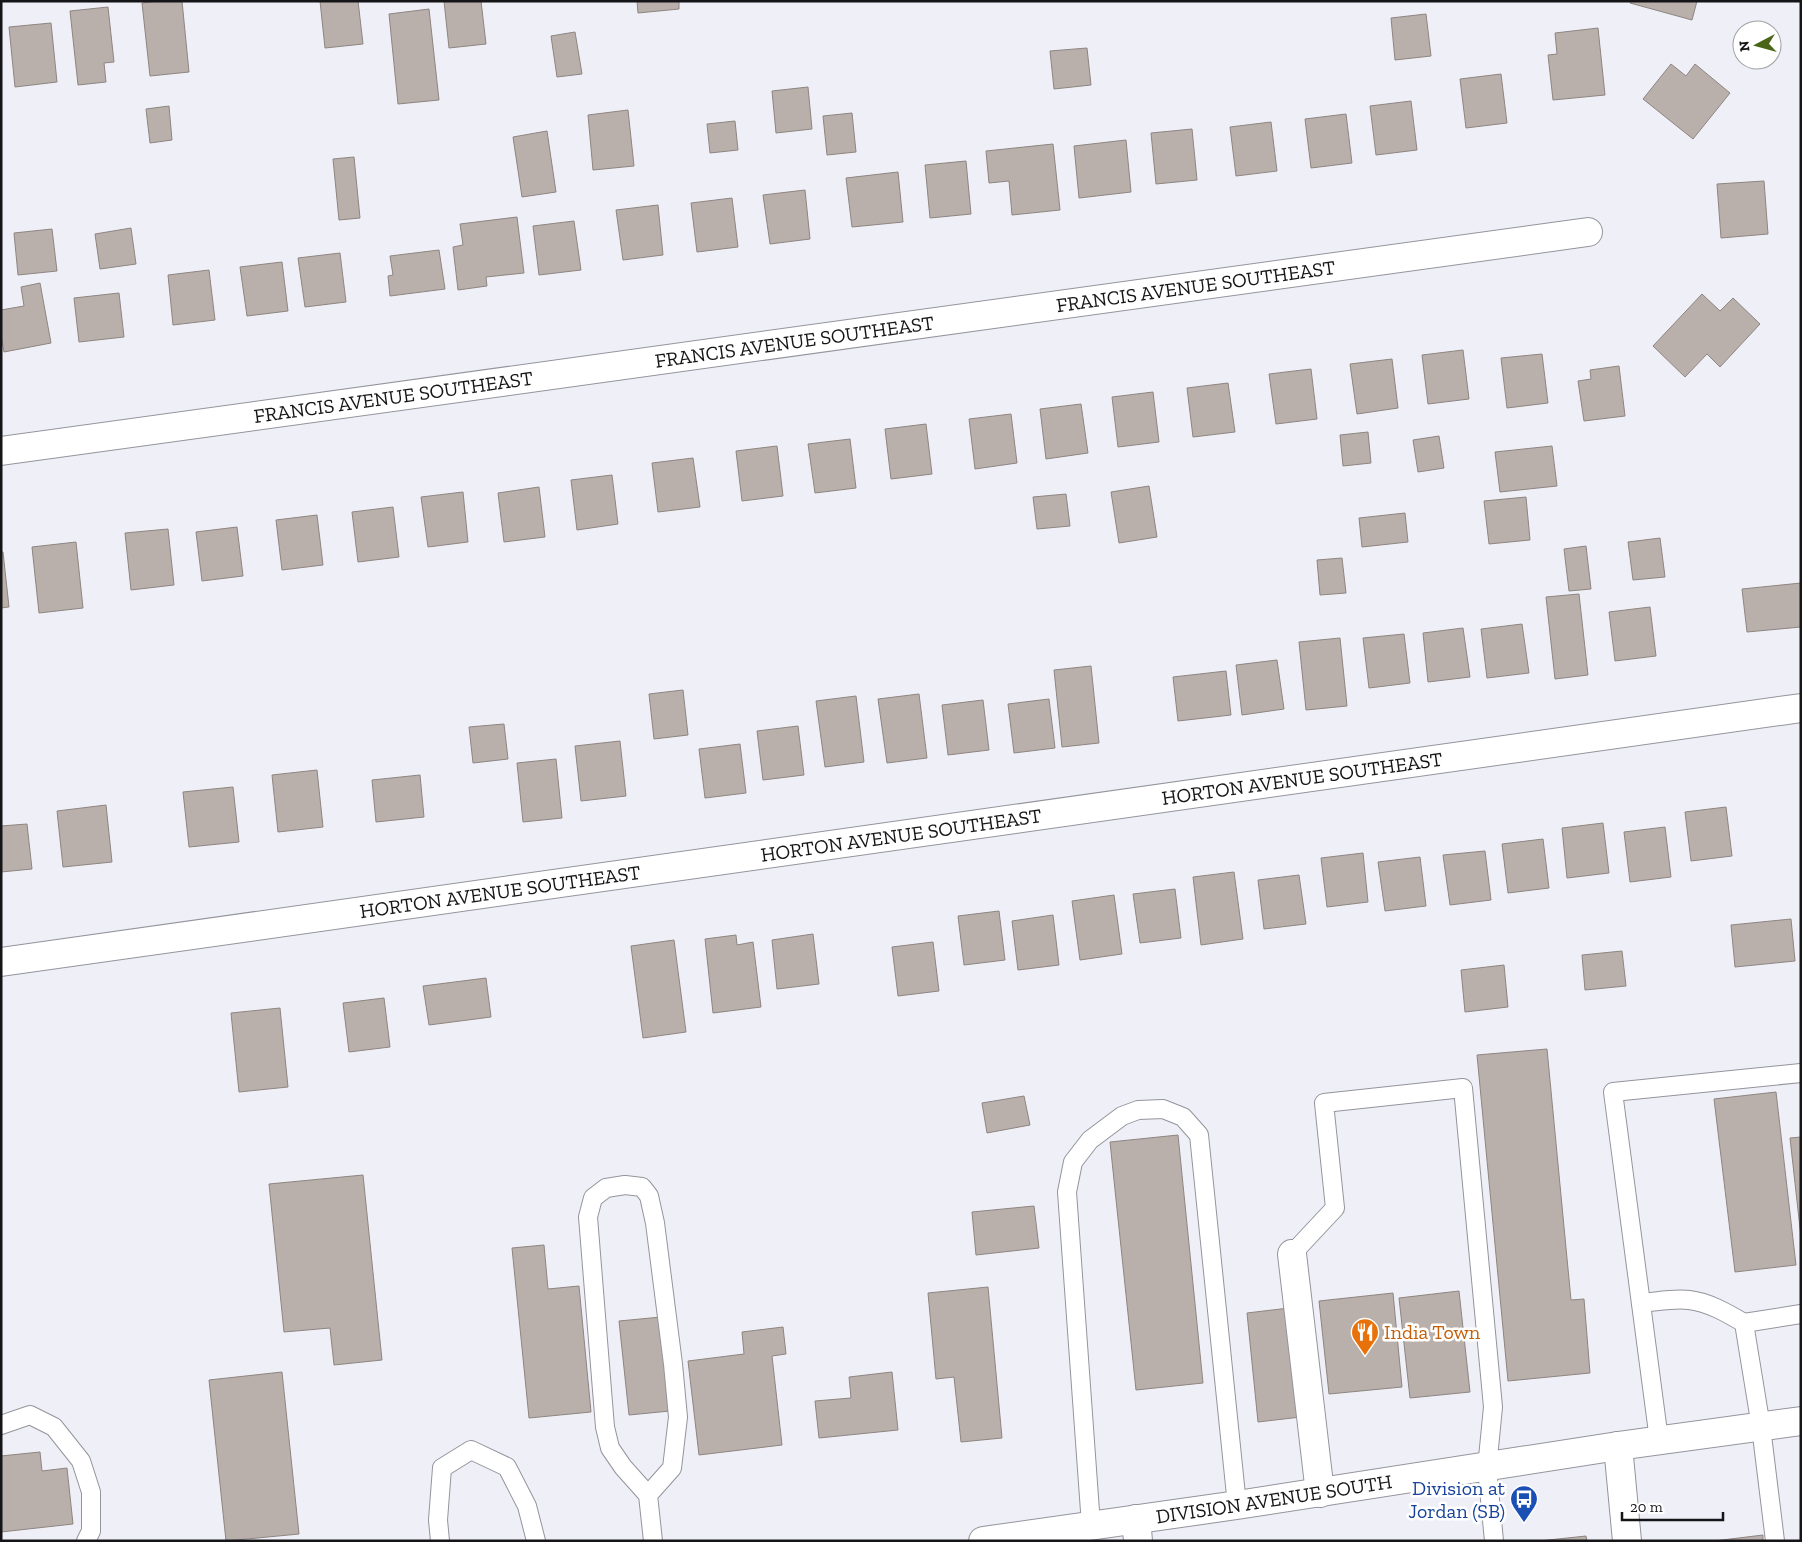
<svg xmlns="http://www.w3.org/2000/svg" width="1802" height="1542" font-family="'Zilla Slab',serif">
	<style>
		.building { fill: #b9b0ab; stroke: #8e8581 }
		.lines { fill: none; stroke-linecap: round; stroke-linejoin: round }
		.service-casing { stroke: #94949d; stroke-width: 20 }
		.minor-casing { stroke: #94949d; stroke-width: 30 }
		.primary-casing { stroke: #94949d; stroke-width: 30 }
		.service { stroke: #fff; stroke-width: 18 }
		.minor { stroke: #fff; stroke-width: 28 }
		.primary { stroke: #fff; stroke-width: 28 }
		.labels { text-anchor: middle; dominant-baseline: central; stroke-width: 5; stroke-linejoin: round; paint-order: stroke }
		.street-label { font-size: 20px; fill: #151518; stroke: #fff }
		.food-label { font-size: 20px; fill: #c56008; stroke: #fff; text-anchor: start }
		.transit-label { font-size: 20px; fill: #164399; stroke: #fff; text-anchor: end }
	</style>
	<rect width="100%" height="100%" fill="#efeff8"/>
	<g class="building">
		<path d="M158,1H182L189,72L150,76L142,3Z"/>
		<path d="M320,1H358L363,44L325,48Z"/>
		<path d="M444,1H481L486,44L449,48Z"/>
		<path d="M637,1H679V9L638,13Z"/>
		<path d="M1631,1H1697L1692,20L1630,3Z"/>
		<path d="M108,7L114,62L104,63L106,82L78,85L70,11Z"/>
		<path d="M429,9L439,100L398,104L389,14Z"/>
		<path d="M1426,14L1431,56L1395,60L1391,18Z"/>
		<path d="M51,23L57,82L15,87L9,27Z"/>
		<path d="M1598,28L1605,95L1553,100L1548,55L1557,54L1555,33Z"/>
		<path d="M575,32L582,74L557,77L551,36Z"/>
		<path d="M1087,48L1091,85L1054,89L1050,51Z"/>
		<path d="M1671,64L1686,76L1695,64L1730,93L1693,139L1643,99Z"/>
		<path d="M1501,74L1507,123L1466,128L1460,79Z"/>
		<path d="M808,87L812,129L776,133L772,91Z"/>
		<path d="M1411,101L1417,150L1376,155L1370,106Z"/>
		<path d="M169,106L172,140L150,143L146,109Z"/>
		<path d="M628,110L634,166L593,170L588,115Z"/>
		<path d="M852,113L856,152L827,155L823,116Z"/>
		<path d="M1346,114L1352,163L1311,168L1305,119Z"/>
		<path d="M735,121L738,150L710,153L707,124Z"/>
		<path d="M1271,122L1277,171L1236,176L1230,127Z"/>
		<path d="M1192,129L1197,180L1156,184L1151,133Z"/>
		<path d="M547,131L556,192L522,197L513,137Z"/>
		<path d="M1126,140L1131,192L1079,198L1074,146Z"/>
		<path d="M1053,144L1060,210L1012,215L1009,181L989,183L986,151Z"/>
		<path d="M354,157L360,218L339,220L333,159Z"/>
		<path d="M966,161L971,214L930,218L925,165Z"/>
		<path d="M898,172L903,222L852,227L846,178Z"/>
		<path d="M1764,181L1768,234L1721,238L1717,184Z"/>
		<path d="M805,190L810,239L770,244L763,195Z"/>
		<path d="M732,198L738,247L697,252L691,203Z"/>
		<path d="M658,205L663,255L623,260L616,210Z"/>
		<path d="M517,217L524,273L486,277L487,286L458,290L453,247L463,245L460,224Z"/>
		<path d="M574,221L581,270L539,275L533,226Z"/>
		<path d="M131,228L136,264L100,269L95,234Z"/>
		<path d="M52,229L57,271L18,275L14,233Z"/>
		<path d="M439,250L445,289L390,296L388,276L393,275L390,256Z"/>
		<path d="M340,253L346,302L305,307L298,258Z"/>
		<path d="M282,262L288,311L247,316L240,267Z"/>
		<path d="M209,270L215,320L173,325L168,275Z"/>
		<path d="M40,283L51,343L4,352L1,336V310L24,306L21,287Z"/>
		<path d="M119,293L124,337L79,342L74,298Z"/>
		<path d="M1702,294L1720,311L1733,298L1760,324L1720,367L1707,354L1685,377L1653,346Z"/>
		<path d="M1463,350L1469,399L1428,404L1422,355Z"/>
		<path d="M1542,354L1548,403L1507,408L1501,358Z"/>
		<path d="M1392,359L1398,408L1357,414L1350,364Z"/>
		<path d="M1619,366L1625,416L1584,421L1578,381L1591,379L1590,370Z"/>
		<path d="M1311,369L1317,419L1276,424L1269,374Z"/>
		<path d="M1228,383L1235,432L1193,437L1187,388Z"/>
		<path d="M1153,392L1159,442L1118,447L1112,397Z"/>
		<path d="M1081,404L1088,453L1046,459L1040,409Z"/>
		<path d="M1011,414L1017,463L975,469L969,419Z"/>
		<path d="M926,424L932,474L891,479L885,429Z"/>
		<path d="M1368,432L1371,463L1343,466L1340,435Z"/>
		<path d="M1439,436L1444,468L1418,472L1413,440Z"/>
		<path d="M850,439L856,488L815,493L808,444Z"/>
		<path d="M777,446L783,496L742,501L736,451Z"/>
		<path d="M1552,446L1557,486L1500,492L1495,452Z"/>
		<path d="M693,458L700,507L658,512L652,463Z"/>
		<path d="M612,475L618,524L577,530L571,480Z"/>
		<path d="M1149,486L1157,537L1119,543L1111,492Z"/>
		<path d="M539,487L545,537L504,542L498,493Z"/>
		<path d="M463,492L468,542L428,547L421,497Z"/>
		<path d="M1066,494L1070,526L1037,529L1033,497Z"/>
		<path d="M1526,497L1530,540L1489,544L1484,501Z"/>
		<path d="M393,507L399,557L358,562L352,512Z"/>
		<path d="M1405,513L1408,542L1362,547L1359,518Z"/>
		<path d="M317,515L323,565L282,570L276,520Z"/>
		<path d="M237,527L243,576L202,581L196,532Z"/>
		<path d="M168,529L174,585L131,590L125,533Z"/>
		<path d="M1660,538L1665,577L1633,580L1628,542Z"/>
		<path d="M76,542L83,608L39,613L32,547Z"/>
		<path d="M1586,546L1591,589L1569,591L1564,549Z"/>
		<path d="M1,552H3L9,607L1,608Z"/>
		<path d="M1342,558L1346,593L1320,595L1317,560Z"/>
		<path d="M1801,583V627L1747,632L1742,589Z"/>
		<path d="M1579,594L1588,675L1555,679L1546,597Z"/>
		<path d="M1650,607L1656,656L1615,661L1609,612Z"/>
		<path d="M1522,624L1529,673L1487,678L1481,629Z"/>
		<path d="M1463,628L1470,677L1428,682L1423,633Z"/>
		<path d="M1404,634L1410,683L1369,688L1363,638Z"/>
		<path d="M1340,638L1347,706L1306,710L1299,642Z"/>
		<path d="M1277,660L1284,709L1242,715L1236,665Z"/>
		<path d="M1091,666L1099,743L1062,747L1054,670Z"/>
		<path d="M1226,671L1231,715L1178,721L1173,677Z"/>
		<path d="M683,690L688,735L654,739L649,694Z"/>
		<path d="M919,694L927,758L887,763L878,699Z"/>
		<path d="M856,696L864,762L825,767L816,701Z"/>
		<path d="M1049,699L1055,748L1014,753L1008,704Z"/>
		<path d="M983,700L989,750L948,755L942,705Z"/>
		<path d="M504,724L508,759L473,763L469,727Z"/>
		<path d="M798,726L804,775L763,780L757,731Z"/>
		<path d="M620,741L626,796L581,801L575,746Z"/>
		<path d="M740,744L746,793L705,798L699,749Z"/>
		<path d="M556,759L562,818L523,822L517,763Z"/>
		<path d="M317,770L323,827L278,832L272,775Z"/>
		<path d="M420,775L424,817L376,822L372,780Z"/>
		<path d="M233,787L239,842L189,847L183,792Z"/>
		<path d="M106,805L112,862L63,867L57,811Z"/>
		<path d="M1726,807L1732,856L1691,861L1685,812Z"/>
		<path d="M1603,823L1609,873L1567,878L1562,828Z"/>
		<path d="M27,824L32,869L1,872V826Z"/>
		<path d="M1665,827L1671,877L1630,882L1624,832Z"/>
		<path d="M1543,839L1549,888L1508,893L1502,844Z"/>
		<path d="M1485,851L1491,900L1450,905L1443,855Z"/>
		<path d="M1363,853L1368,902L1327,907L1321,858Z"/>
		<path d="M1420,857L1426,906L1385,911L1378,862Z"/>
		<path d="M1234,872L1243,939L1201,945L1193,877Z"/>
		<path d="M1299,875L1306,924L1264,929L1258,880Z"/>
		<path d="M1175,889L1181,938L1140,943L1133,894Z"/>
		<path d="M1114,895L1122,954L1080,960L1072,901Z"/>
		<path d="M999,911L1005,960L964,965L958,916Z"/>
		<path d="M1053,915L1059,965L1018,970L1012,921Z"/>
		<path d="M1791,919L1795,961L1735,967L1731,925Z"/>
		<path d="M813,934L819,984L777,989L772,940Z"/>
		<path d="M736,935L737,945L753,942L761,1007L713,1013L705,939Z"/>
		<path d="M674,940L686,1032L643,1038L631,946Z"/>
		<path d="M933,942L939,991L898,996L892,947Z"/>
		<path d="M1622,951L1626,986L1585,990L1582,955Z"/>
		<path d="M1504,965L1508,1007L1465,1012L1461,970Z"/>
		<path d="M486,978L491,1017L429,1025L423,986Z"/>
		<path d="M384,998L390,1047L349,1052L343,1003Z"/>
		<path d="M280,1008L288,1087L239,1092L231,1013Z"/>
		<path d="M1547,1049L1571,1300L1584,1299L1590,1373L1508,1381L1477,1055Z"/>
		<path d="M1776,1092L1796,1265L1735,1272L1714,1099Z"/>
		<path d="M1024,1096L1030,1125L987,1133L982,1103Z"/>
		<path d="M1178,1135L1203,1383L1136,1390L1110,1142Z"/>
		<path d="M1801,1137V1237L1790,1138Z"/>
		<path d="M363,1175L382,1360L334,1365L330,1328L284,1332L269,1184Z"/>
		<path d="M1034,1206L1039,1248L976,1255L972,1212Z"/>
		<path d="M544,1245L548,1289L579,1286L591,1412L529,1418L512,1248Z"/>
		<path d="M988,1287L1002,1438L961,1442L954,1377L936,1379L928,1293Z"/>
		<path d="M1459,1291L1470,1392L1410,1398L1399,1298Z"/>
		<path d="M1393,1293L1402,1387L1329,1394L1319,1301Z"/>
		<path d="M1289,1308L1301,1417L1258,1422L1247,1313Z"/>
		<path d="M661,1317L670,1411L629,1415L619,1321Z"/>
		<path d="M783,1327L786,1354L772,1356L782,1445L699,1455L688,1361L744,1354L742,1332Z"/>
		<path d="M282,1372L299,1534L226,1541L209,1380Z"/>
		<path d="M892,1372L898,1430L819,1438L815,1401L851,1398L849,1377Z"/>
		<path d="M40,1452L42,1471L67,1468L73,1524L1,1532V1456Z"/>
		<path d="M1763,1535V1541H1714Z"/>
		<path d="M1586,1536L1587,1541H1539Z"/>
	</g>
	<g class="lines">
		<g class="service-casing">
			<g id="service">
				<path d="M1292,1254L1335,1208L1324,1103L1463,1088L1493,1407L1487,1468L1494,1541"/>
				<path d="M1641,1303C1656,1302 1673,1298 1689,1300C1708,1302 1727,1313 1744,1323"/>
				<path d="M1,1425L30,1415L54,1427L81,1461L91,1492V1531L86,1541"/>
				<path d="M1659,1440L1613,1092L1801,1073"/>
				<path d="M648,1495L672,1468L678,1417L673,1364L655,1223L649,1196L642,1187L625,1185L606,1188L593,1198L588,1217L605,1427L610,1448L623,1467L648,1495L653,1541"/>
				<path d="M1091,1525L1067,1192L1073,1162L1090,1140L1122,1116L1138,1110L1163,1109L1183,1117L1199,1135L1237,1505"/>
				<path d="M440,1541L438,1520L442,1468L471,1450L507,1467L527,1506L536,1541"/>
				<path d="M1775,1541L1761,1427L1744,1323L1801,1314"/>
			</g>
		</g>
		<g class="minor-casing">
			<g id="minor">
				<path id="s1" d="M1,451L1588,232"/>
				<path id="s2" d="M1,962L1801,708"/>
				<path d="M1292,1254L1320,1493"/>
				<path d="M1618,1446L1627,1541"/>
				<path d="M1136,1519L1138,1541"/>
			</g>
		</g>
		<g class="primary-casing">
			<g id="primary">
				<path id="s3" d="M983,1541L1237,1505L1618,1446L1801,1421"/>
			</g>
		</g>
		<use href="#service" class="service"/>
		<use href="#minor" class="minor"/>
		<use href="#primary" class="primary"/>
	</g>
	<defs>
		<g id="restaurant-pin" transform="scale(1.4375)"><path d="M0 17L-7.5 6A9.5 9.5 0 1 1 7.5 6Z" fill="#e8710a" stroke="#fff"/><path d="M-5-6h1v4h1v-4h1v4h1v-4h1v5L-1.5 .5V6h-2V.5L-5-1ZM5-6V6H3V1.5H1.5Q1.5-4 5-6Z" fill="#fff"/></g>
		<g id="bus-pin" transform="scale(1.4375)"><path d="M0 17L-7.5 6A9.5 9.5 0 1 1 7.5 6Z" fill="#1a4fb4" stroke="#fff"/><path d="M-5-6H5V4H4V6H2V4H-2V6H-4V4H-5ZM-3.5-4V0h7V-4ZM-3.5 1.2v1.5H-2V1.2ZM2 1.2v1.5H3.5V1.2Z" fill="#fff"/></g>
	</defs>
	<g fill-rule="evenodd">
		<use href="#restaurant-pin" x="1365" y="1332"/>
		<use href="#bus-pin" x="1524" y="1499"/>
	</g>
	<g class="labels">
		<g class="street-label">
			<text stroke="none"><textPath href="#s1" startOffset="1206">FRANCIS AVENUE SOUTHEAST</textPath></text>
			<text stroke="none"><textPath href="#s1" startOffset="801">FRANCIS AVENUE SOUTHEAST</textPath></text>
			<text stroke="none"><textPath href="#s1" startOffset="396">FRANCIS AVENUE SOUTHEAST</textPath></text>
			<text stroke="none"><textPath href="#s2" startOffset="1314">HORTON AVENUE SOUTHEAST</textPath></text>
			<text stroke="none"><textPath href="#s2" startOffset="909">HORTON AVENUE SOUTHEAST</textPath></text>
			<text stroke="none"><textPath href="#s2" startOffset="504">HORTON AVENUE SOUTHEAST</textPath></text>
			<text stroke="none"><textPath href="#s3" startOffset="294">DIVISION AVENUE SOUTH</textPath></text>
		</g>
		<g class="food-label">
			<text x="1384" y="1332">India Town</text>
		</g>
		<g class="transit-label">
			<text x="1505" y="1488">Division at<tspan x="1505" dy="23">Jordan (SB)</tspan></text>
		</g>
	</g>
	<rect width="1802" height="1542" fill="none" stroke="#151518" stroke-width="5"/>
	<g transform="translate(1757 45) rotate(264)"><circle r="24" fill="#ffffff" stroke="#a1a1a3"/>
	<path d="M0-4L9 19L0 12L-9 19Z" fill="#4a6516"/>
	<text y="-8" font-size="14" font-weight="bold" text-anchor="middle" fill="#151518">N</text>
	</g>
	<path d="M1622 1512v8h101v-8" fill="none" stroke="#151518" stroke-width="2.5"/>
	<text x="1630" y="1512" font-size="15" fill="#151518" stroke="#ffffff" stroke-width="4" paint-order="stroke">20 m</text>
</svg>
